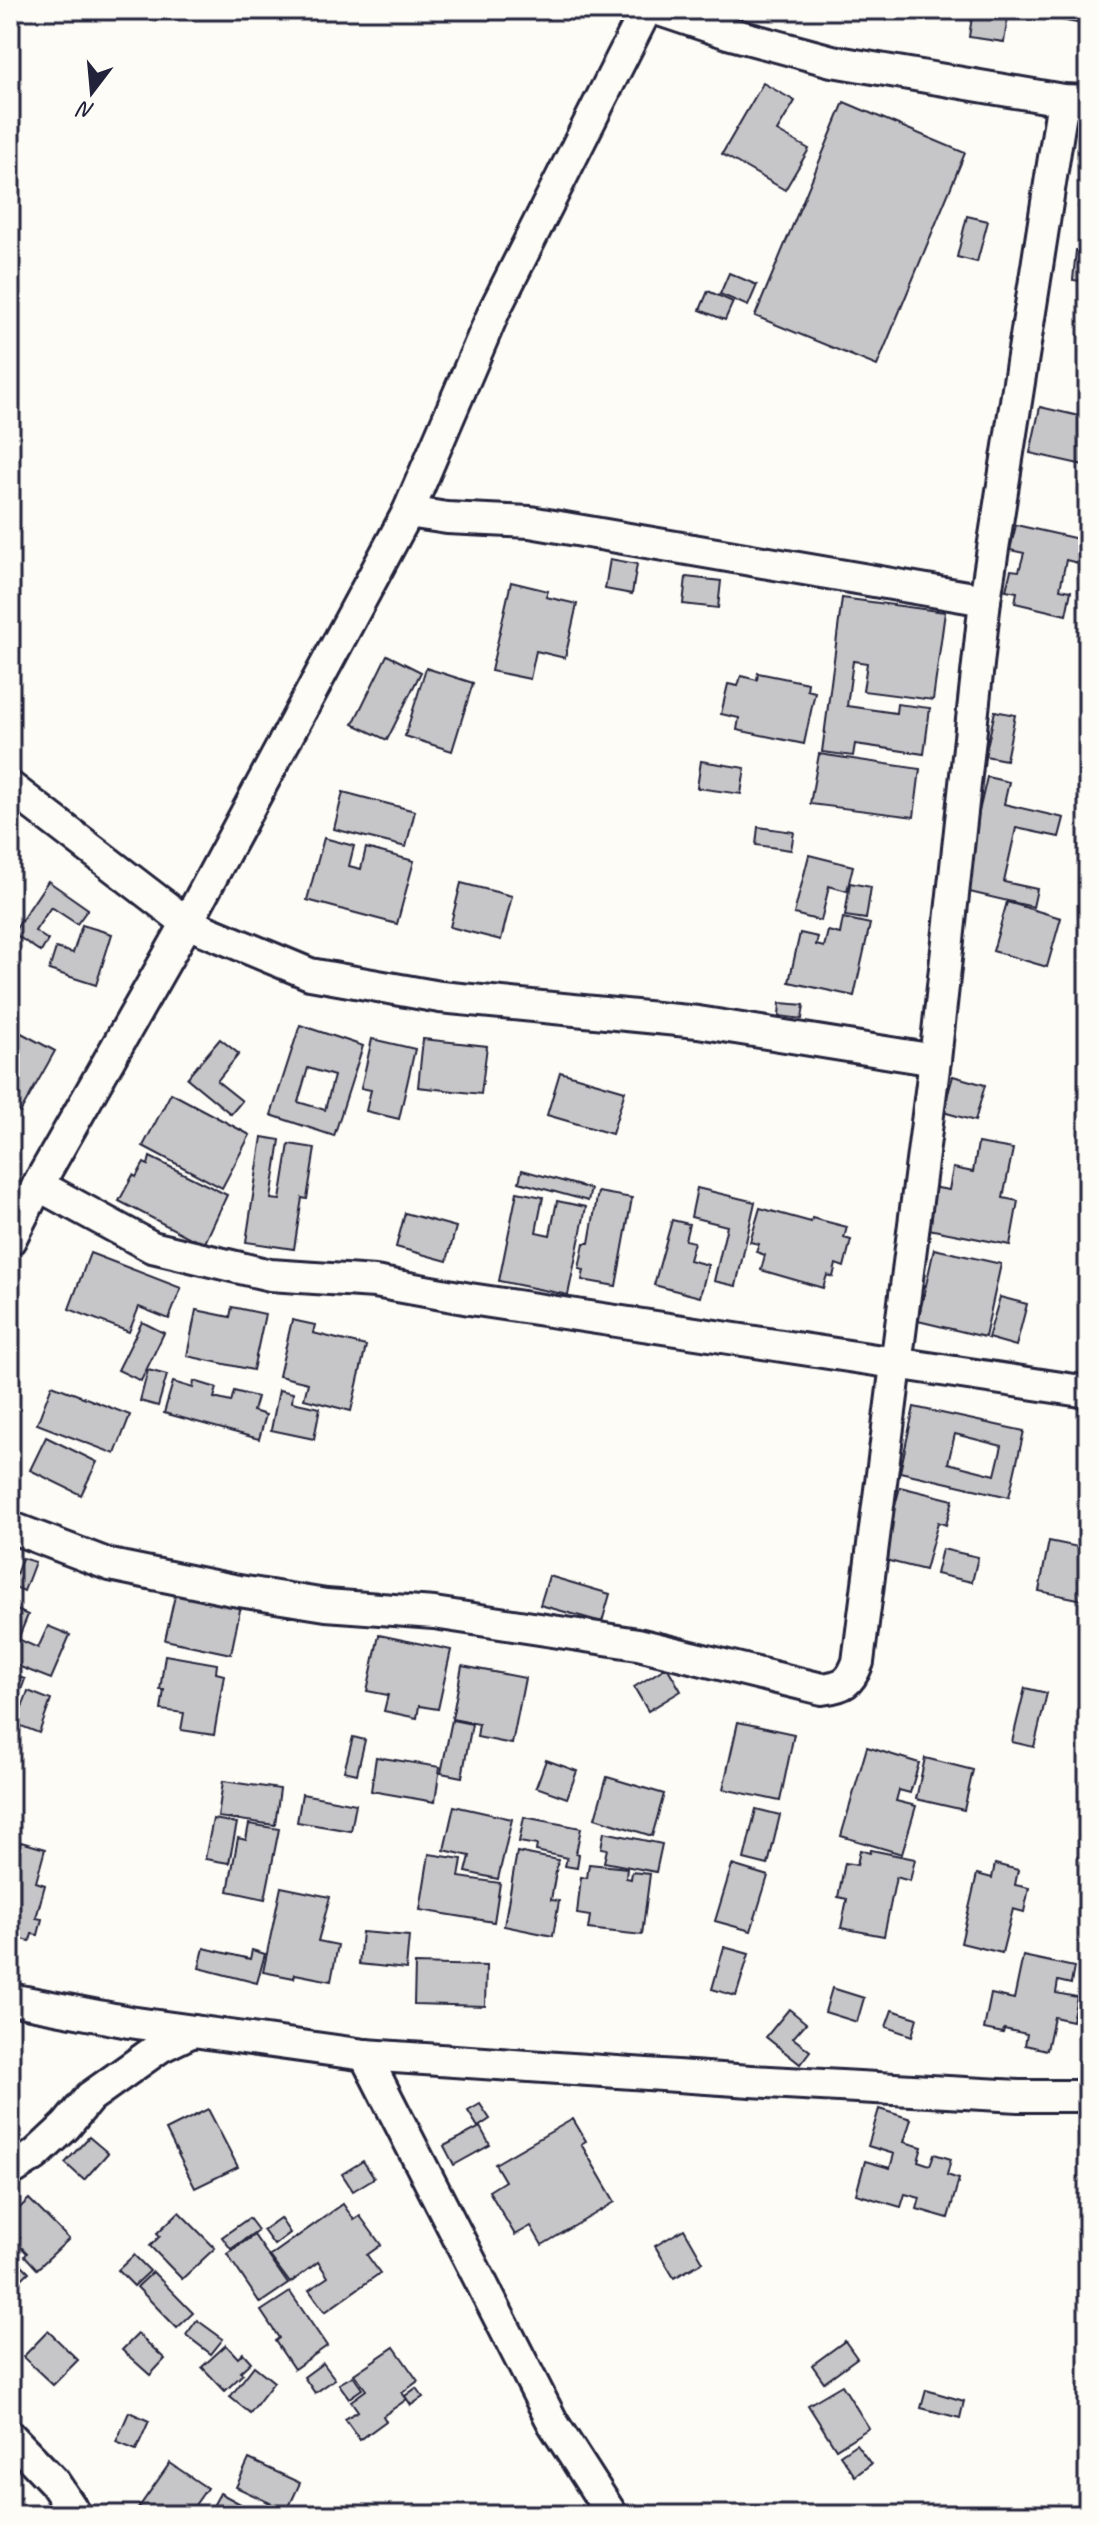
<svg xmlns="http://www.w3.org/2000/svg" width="1098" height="2525" font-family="Caveat,sans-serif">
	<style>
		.building { fill: #c6c6c8; stroke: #22223b; stroke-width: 2; fill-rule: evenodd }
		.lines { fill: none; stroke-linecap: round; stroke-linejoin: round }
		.minor-casing { stroke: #22223b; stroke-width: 36 }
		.minor { stroke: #fdfcf7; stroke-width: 30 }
	</style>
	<rect width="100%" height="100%" fill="#fdfcf7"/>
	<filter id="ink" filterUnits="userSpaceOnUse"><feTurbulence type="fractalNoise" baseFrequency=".0125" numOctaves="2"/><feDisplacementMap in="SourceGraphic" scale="16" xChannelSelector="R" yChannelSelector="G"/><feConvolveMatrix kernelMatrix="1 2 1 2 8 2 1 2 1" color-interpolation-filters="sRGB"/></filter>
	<g filter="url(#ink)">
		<g class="building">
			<path d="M973,10H1009L1004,42L969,37Z"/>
			<path d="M1056,10H1088V25L1055,19Z"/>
			<path d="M763,83L795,101L777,131L809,149L785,190L722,154Z"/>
			<path d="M844,102L965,153L877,366L755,316Z"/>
			<path d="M1086,153H1088V208L1078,207Z"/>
			<path d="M967,216L988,221L977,262L957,257Z"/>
			<path d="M1088,246V282L1073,280L1076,250L1088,251Z"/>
			<path d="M729,273L757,285L748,306L720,294Z"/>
			<path d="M708,291L733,302L725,320L700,310Z"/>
			<path d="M1040,407L1088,418V466L1030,453Z"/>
			<path d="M1016,525L1083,540L1078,563L1066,560L1060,589L1071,591L1066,615L1015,603L1017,592L1006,590L1011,570L1019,571L1024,553L1010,550Z"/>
			<path d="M610,559L637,564L632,594L605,589Z"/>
			<path d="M686,577L721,581L718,608L683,604Z"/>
			<path d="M511,582L548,591L546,597L577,604L565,658L536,651L530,679L491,671Z"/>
			<path d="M842,598L945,612L933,700L863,691L867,663L853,661L847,706L896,713L897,704L930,708L924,754L855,744L853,756L822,752Z"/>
			<path d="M387,655L421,672L387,740L353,724Z"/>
			<path d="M426,668L473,683L452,751L405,736Z"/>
			<path d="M758,673L808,683L807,690L815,692L804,744L737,730L739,718L721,714L728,684L738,686L741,676L757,680Z"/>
			<path d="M995,711L1015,715L1006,760L985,756Z"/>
			<path d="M819,754L920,769L914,817L810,804Z"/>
			<path d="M701,761L745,768L741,794L697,788Z"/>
			<path d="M987,777L1009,782L1004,804L1064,818L1059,837L1016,828L1004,882L1037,889L1033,907L961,890Z"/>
			<path d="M343,792L415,811L406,847L334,829Z"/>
			<path d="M758,827L794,832L791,850L756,845Z"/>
			<path d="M324,838L354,846L349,866L361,869L366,848L414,861L397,924L307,900Z"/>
			<path d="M809,855L853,866L847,891L829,886L821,921L794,914Z"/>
			<path d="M48,881L88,909L77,924L51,907L35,931L48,940L41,952L13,933Z"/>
			<path d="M461,883L512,896L501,940L450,927Z"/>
			<path d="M850,883L871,887L866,919L845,916Z"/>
			<path d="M1007,902L1061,918L1047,967L993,951Z"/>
			<path d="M843,918L870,924L854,996L789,982L800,933L818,937L816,945L824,947L828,931L840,934Z"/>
			<path d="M82,925L112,934L96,985L49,970L56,948L73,953Z"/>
			<path d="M780,1003L804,1005L802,1019L779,1016Z"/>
			<path d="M300,1025L363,1046L334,1136L271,1115ZM308,1068L334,1076L325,1110L298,1102Z"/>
			<path d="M12,1028L55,1051L20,1113L10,1108V1032Z"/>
			<path d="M220,1039L239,1054L217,1081L242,1101L231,1114L187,1078Z"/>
			<path d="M372,1039L415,1049L399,1119L366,1111L371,1090L361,1088Z"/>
			<path d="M423,1039L487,1046L481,1094L418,1087Z"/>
			<path d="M560,1072L625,1091L612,1134L547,1115Z"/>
			<path d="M953,1076L985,1085L975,1121L943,1112Z"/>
			<path d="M171,1093L250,1135L222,1188L143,1146Z"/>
			<path d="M262,1137L280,1140L271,1199L280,1200L289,1144L315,1148L307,1199L302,1198L294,1249L246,1242Z"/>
			<path d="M978,1143L1013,1149L1003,1198L1018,1201L1010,1245L918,1227L926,1186L949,1190L953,1168L973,1172Z"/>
			<path d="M150,1157L227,1195L204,1245L119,1201L133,1175L136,1177L144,1163L148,1165Z"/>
			<path d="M522,1170L591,1189L588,1201L519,1182Z"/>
			<path d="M697,1188L755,1202L736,1286L714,1281L727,1226L691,1217Z"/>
			<path d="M517,1192L543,1197L536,1232L550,1235L557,1201L586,1207L568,1295L499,1281Z"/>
			<path d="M598,1192L632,1198L616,1286L582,1280L584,1270L579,1269L584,1243H589Z"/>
			<path d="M760,1208L811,1222L812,1218L847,1227L844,1238L851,1240L844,1267L836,1264L833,1277L827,1275L823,1288L761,1270L765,1255L756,1252L759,1244L750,1242Z"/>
			<path d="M405,1213L456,1227L447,1261L396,1247Z"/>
			<path d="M672,1220L689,1224L685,1240L694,1242L689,1260L708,1265L700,1297L654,1285Z"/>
			<path d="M934,1249L1001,1264L985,1337L918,1321Z"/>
			<path d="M90,1253L181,1288L169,1319L139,1307L129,1332L69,1309Z"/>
			<path d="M1000,1297L1027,1304L1016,1346L988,1338Z"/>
			<path d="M232,1307L265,1314L253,1370L187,1356L196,1310L230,1317Z"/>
			<path d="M292,1320L315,1325L313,1333L366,1346L351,1411L304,1399L308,1383L279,1376Z"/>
			<path d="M142,1322L164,1333L141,1381L118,1370Z"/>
			<path d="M148,1370L167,1375L158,1406L140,1401Z"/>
			<path d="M194,1381L217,1388L214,1398L231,1402L234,1391L257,1397L253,1411L266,1415L259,1439L164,1413L173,1382L193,1388Z"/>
			<path d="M52,1385L130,1415L115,1454L37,1424Z"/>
			<path d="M279,1390L293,1393L292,1402L320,1408L314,1439L271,1430Z"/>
			<path d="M914,1407L1024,1431L1009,1497L900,1472ZM955,1434L1002,1446L995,1475L948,1463Z"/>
			<path d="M46,1437L97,1462L81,1495L30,1470Z"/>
			<path d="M900,1487L953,1500L946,1525L938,1522L925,1570L881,1559Z"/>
			<path d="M1049,1541L1088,1549V1601L1039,1591Z"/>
			<path d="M942,1549L978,1557L972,1582L936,1574Z"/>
			<path d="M22,1558L35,1562L24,1591L12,1586Z"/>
			<path d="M549,1576L610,1594L602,1622L540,1605Z"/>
			<path d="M176,1591L241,1605L231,1654L165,1640Z"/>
			<path d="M10,1607L28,1615L18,1639L38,1648L48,1626L70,1635L51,1679L10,1663Z"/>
			<path d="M379,1635L451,1650L438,1709L419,1706L417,1718L384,1711L388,1695L367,1691Z"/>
			<path d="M165,1655L217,1664L216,1673L224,1675L214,1735L181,1730L184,1713L161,1710L164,1690H160Z"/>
			<path d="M462,1666L525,1678L512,1744L477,1737L479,1724L452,1719Z"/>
			<path d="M667,1667L681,1691L648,1711L634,1687Z"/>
			<path d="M10,1674L25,1679L16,1704L10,1702Z"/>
			<path d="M1025,1688L1047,1693L1034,1747L1012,1742Z"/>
			<path d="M28,1691L51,1700L39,1733L16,1724Z"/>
			<path d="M452,1720L472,1724L462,1777L441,1773Z"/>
			<path d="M738,1722L794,1734L780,1801L723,1789Z"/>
			<path d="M353,1737L365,1740L357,1774L344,1771Z"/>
			<path d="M867,1747L919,1763L910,1793L899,1790L896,1801L916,1806L902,1854L841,1836Z"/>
			<path d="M376,1757L440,1767L435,1802L371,1791Z"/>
			<path d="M925,1758L973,1770L964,1810L916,1799Z"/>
			<path d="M546,1760L577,1771L567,1798L536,1787Z"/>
			<path d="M607,1777L664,1794L652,1836L595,1818Z"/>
			<path d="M223,1781L280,1789L275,1825L218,1817Z"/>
			<path d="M302,1794L356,1804L351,1831L297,1822Z"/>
			<path d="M454,1806L512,1819L498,1879L466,1872L470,1856L444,1850Z"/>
			<path d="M756,1809L780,1815L768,1865L744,1859Z"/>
			<path d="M524,1817L581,1828L576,1853L579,1854L577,1868L565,1866L567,1858L536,1851L537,1845L519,1842Z"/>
			<path d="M213,1819L237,1823L229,1863L205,1859Z"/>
			<path d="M249,1824L279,1829L265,1899L228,1891L238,1838L246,1840Z"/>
			<path d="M604,1832L662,1844L656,1872L604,1862L607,1849L601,1848Z"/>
			<path d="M21,1842L45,1849L36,1882L45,1885L36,1918L42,1919L38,1935L32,1934L30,1941L10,1936V1882Z"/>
			<path d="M860,1850L870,1853L871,1850L915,1859L910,1881L896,1877L884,1936L841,1928L847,1899L838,1897L845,1863L857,1865Z"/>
			<path d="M517,1852L558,1860L551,1900L559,1901L553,1936L504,1926Z"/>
			<path d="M429,1854L462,1859L459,1877L500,1883L494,1922L420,1910Z"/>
			<path d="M589,1864L627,1868L626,1878L631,1879L632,1872L650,1874L642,1935L588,1929L590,1916L577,1914L581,1877L587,1878Z"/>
			<path d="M995,1864L1018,1870L1015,1885L1029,1888L1024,1912L1013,1909L1002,1953L961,1943L977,1874L992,1878Z"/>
			<path d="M732,1865L768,1876L751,1931L715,1921Z"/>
			<path d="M281,1887L330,1897L318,1941L338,1945L331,1981L295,1974L294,1978L263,1972Z"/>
			<path d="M362,1932L409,1936L406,1969L359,1964Z"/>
			<path d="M724,1947L749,1954L736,1996L712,1989Z"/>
			<path d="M204,1948L250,1959L252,1950L265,1954L257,1983L199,1968Z"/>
			<path d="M1023,1956L1074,1967L1071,1984L1058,1981L1056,1993L1077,1997L1072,2021L1054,2017L1047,2050L1025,2045L1027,2034L1004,2029L1003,2033L984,2029L991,1994L1014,1999Z"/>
			<path d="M415,1964L486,1966L485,2006L414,2004Z"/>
			<path d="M832,1988L864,1998L857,2022L825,2012Z"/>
			<path d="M789,2009L806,2023L793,2038L810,2051L800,2064L766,2037Z"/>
			<path d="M892,2010L917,2018L912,2036L886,2027Z"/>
			<path d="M480,2104L490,2119L478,2127L468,2111Z"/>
			<path d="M208,2109L238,2167L195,2188L166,2130Z"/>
			<path d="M879,2109L911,2119L904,2142L922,2147L918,2161L930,2165L934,2154L951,2159L947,2175L959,2179L948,2218L917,2209L920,2198L905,2194L901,2207L856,2194L865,2161L890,2168L894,2154L868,2146Z"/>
			<path d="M573,2119L586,2141L581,2144L615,2202L542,2245L531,2226L515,2235L489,2191L505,2181L495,2164Z"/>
			<path d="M480,2127L490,2145L454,2165L444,2146Z"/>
			<path d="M89,2137L108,2153L84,2180L65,2163Z"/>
			<path d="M363,2161L374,2178L353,2191L342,2174Z"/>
			<path d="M29,2199L69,2239L37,2269L25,2256L27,2253L15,2241L20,2237L14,2231L10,2235V2217Z"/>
			<path d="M343,2204L354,2220L360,2216L381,2245L367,2255L380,2273L325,2312L309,2290L328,2277L318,2262L290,2283L270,2256Z"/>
			<path d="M179,2212L215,2248L182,2279L150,2246L160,2236L157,2233Z"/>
			<path d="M249,2218L258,2230L231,2249L222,2237Z"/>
			<path d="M280,2218L290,2233L274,2245L263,2230Z"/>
			<path d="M684,2229L703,2262L674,2278L655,2246Z"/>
			<path d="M254,2235L288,2284L260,2303L227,2254Z"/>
			<path d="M10,2253L29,2272L10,2290Z"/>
			<path d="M134,2255L150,2271L134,2286L118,2270Z"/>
			<path d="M153,2272L193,2313L177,2328L137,2287Z"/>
			<path d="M290,2292L327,2346L294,2369L275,2341L279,2338L261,2311Z"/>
			<path d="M197,2320L223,2339L211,2354L186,2335Z"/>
			<path d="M48,2331L78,2360L53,2385L23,2357Z"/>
			<path d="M138,2334L165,2359L150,2375L122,2350Z"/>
			<path d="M845,2341L857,2358L824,2382L812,2365Z"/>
			<path d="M226,2345L238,2358L243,2353L251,2362L240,2372L243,2374L225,2391L202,2367Z"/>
			<path d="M394,2347L418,2381L402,2393L407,2399L383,2416L386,2421L360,2440L345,2419L358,2411L351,2401L366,2390L354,2374Z"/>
			<path d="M323,2363L335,2379L315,2393L304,2377Z"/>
			<path d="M254,2366L274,2382L250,2413L230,2397Z"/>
			<path d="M353,2376L362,2389L349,2398L339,2384Z"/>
			<path d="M842,2385L869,2428L836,2449L808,2405Z"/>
			<path d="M416,2388L423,2397L411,2405L405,2396Z"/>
			<path d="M926,2390L964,2401L960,2418L921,2408Z"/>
			<path d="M129,2412L149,2421L136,2450L116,2442Z"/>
			<path d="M856,2444L871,2464L855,2476L840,2455Z"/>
			<path d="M249,2459L300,2483L287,2511L236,2487Z"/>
			<path d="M170,2463L207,2488L188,2515H137L135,2513Z"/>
			<path d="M220,2493L261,2515H208Z"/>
		</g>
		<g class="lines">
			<g class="minor-casing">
				<g id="minor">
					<path d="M659,10L728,33L832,61L1063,100L1088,101"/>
					<path d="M408,512L447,518L530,522L985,600"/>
					<path d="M10,787L187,923L310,974L440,997L698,1022L935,1060"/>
					<path d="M38,1185L152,1247L270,1275L375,1282L470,1299L1088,1392"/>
					<path d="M10,1240L38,1185L187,923L408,512L495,309L646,10"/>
					<path d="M10,1527L110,1565L233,1590L326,1605L434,1613L638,1644L822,1689C844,1686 850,1683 858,1662L935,1060L985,600L1063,100"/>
					<path d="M10,1999L129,2022L365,2055L751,2081L1019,2096H1088"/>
					<path d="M365,2055L553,2423L612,2515"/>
					<path d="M10,2171L35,2155L66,2126L90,2097L160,2047L193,2031"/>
					<path d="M10,2436L54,2482L76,2515"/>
				</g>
			</g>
			<use href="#minor" class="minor"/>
		</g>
	</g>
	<rect width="1098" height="2525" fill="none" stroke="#fdfcf7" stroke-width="40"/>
	<rect x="20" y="20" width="1058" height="2485" fill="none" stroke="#22223b" stroke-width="3" filter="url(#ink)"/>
	<g transform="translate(92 92) rotate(196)" stroke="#fdfcf7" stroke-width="6" paint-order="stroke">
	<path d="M0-6L14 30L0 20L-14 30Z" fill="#22223b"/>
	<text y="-12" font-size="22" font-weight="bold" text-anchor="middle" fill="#22223b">N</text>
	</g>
</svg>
